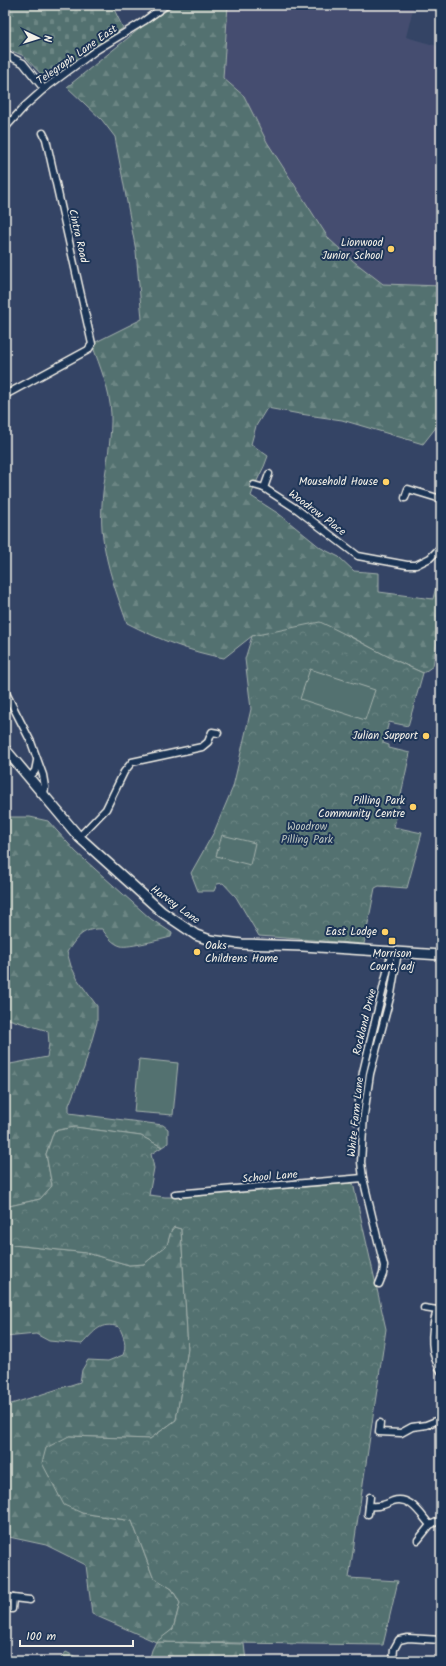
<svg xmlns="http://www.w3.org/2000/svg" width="446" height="1666" font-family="Kalam,sans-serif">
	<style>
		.built { fill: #444e6f }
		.forest { fill: url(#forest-firs); stroke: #a4b1ac }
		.cemetery { fill: url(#cemetery-stones); stroke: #a4b1ac }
		.park { fill: url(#park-crowns); stroke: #a4b1ac }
		.pitch { fill: #537170; stroke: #a4b1ac }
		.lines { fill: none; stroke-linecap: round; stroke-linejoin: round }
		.street-casing { stroke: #f4f1e8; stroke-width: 9 }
		.secondary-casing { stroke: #f4f1e8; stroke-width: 12 }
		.street { stroke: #1d3557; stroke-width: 6 }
		.secondary { stroke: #1d3557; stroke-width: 9 }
		.poi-dot { fill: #ffd166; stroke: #1d3557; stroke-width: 1.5 }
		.labels { text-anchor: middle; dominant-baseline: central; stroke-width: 4; stroke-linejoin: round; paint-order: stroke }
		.street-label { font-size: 11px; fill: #f4f1e8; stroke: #1d3557 }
		.poi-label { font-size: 11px; fill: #f4f1e8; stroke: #1d3557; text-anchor: end }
		.park-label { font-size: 11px; fill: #bcc4be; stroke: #1d3557 }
	</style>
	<defs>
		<pattern id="forest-firs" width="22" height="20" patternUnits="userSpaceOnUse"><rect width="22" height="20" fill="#537170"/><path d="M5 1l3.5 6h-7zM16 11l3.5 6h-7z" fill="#6c8684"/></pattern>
		<pattern id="cemetery-stones" width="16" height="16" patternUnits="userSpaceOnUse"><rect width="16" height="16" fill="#537170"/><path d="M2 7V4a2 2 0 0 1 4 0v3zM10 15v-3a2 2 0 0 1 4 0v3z" fill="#6c8684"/></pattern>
		<pattern id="park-crowns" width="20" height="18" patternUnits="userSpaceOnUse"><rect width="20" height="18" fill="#537170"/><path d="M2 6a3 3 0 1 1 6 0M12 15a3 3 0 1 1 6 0" fill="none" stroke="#6c8684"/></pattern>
	</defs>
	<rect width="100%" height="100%" fill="#344465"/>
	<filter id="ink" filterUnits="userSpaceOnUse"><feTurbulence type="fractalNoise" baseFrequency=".025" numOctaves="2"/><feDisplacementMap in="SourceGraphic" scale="8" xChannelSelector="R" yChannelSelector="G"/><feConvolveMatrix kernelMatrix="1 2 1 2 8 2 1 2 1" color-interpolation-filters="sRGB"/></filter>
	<g filter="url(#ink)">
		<path class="built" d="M228,5H414L406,37L441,47V286L383,285L351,260L329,239L267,142L244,96L223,78Z"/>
		<g class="forest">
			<path d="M175,5H228L223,78L244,96L267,142L329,239L352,260L383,284L441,286V421L423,444L342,420L300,414L267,408L256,426L251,444L268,456C264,470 255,481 251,496L279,514L321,548L339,557L354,571L379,573V592L433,599L437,582L441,580V628L437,641L433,666L423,673L390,658L348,635L252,636L224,658C190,652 158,639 127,623C117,595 107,568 103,538C97,495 112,456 111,414C110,390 100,367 92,344L142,319L136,251L115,137L102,120L67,87L144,25Z"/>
			<path d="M5,817H30L48,821L76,852L151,919L172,933L171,937C163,939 128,948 121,946C113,944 107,936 102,929C83,928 77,937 67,952L71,966L78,980L97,1006V1022L84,1068L69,1105V1113L163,1125L168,1129V1143L162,1147L141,1136L75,1127L54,1131L46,1154L52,1186L40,1199L5,1207V1065L47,1057L49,1044L48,1031L5,1018Z"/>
			<path d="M174,1227L181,1229L188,1349L176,1420L150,1439L69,1436L82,1513L132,1521L153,1577L172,1589L180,1603L173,1629L157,1642L244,1644L246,1661H149L152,1650L156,1642L92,1614L86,1565L46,1545L9,1537C3,1528 3,1514 8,1504L5,1492V1406L80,1382L82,1370L88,1360L108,1361L123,1355C127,1346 124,1336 119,1327C100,1321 95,1331 82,1344L49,1341L36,1334L5,1337V1241L13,1245L87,1253L129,1265L144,1264L167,1245L171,1231Z"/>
			<path d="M66,1652L84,1661H59Z"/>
		</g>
		<path class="cemetery" d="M5,5H112L123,28L55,77L41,74L24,56L5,48Z"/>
		<g class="park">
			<path d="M320,622C355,638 388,658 423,673L408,726L389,722L383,743L389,745V748L410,753L394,827L422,833L407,888L379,886L375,888L364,944L259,936L236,897L223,883L217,884L214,891H198L191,873L214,832L233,787L251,709L245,659L252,636Z"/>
			<path d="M75,1127L141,1136L162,1147L151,1154L154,1168L149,1195L165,1197H184L353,1183L386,1329L349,1578L398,1581L383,1645L156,1642L173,1629L180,1603L172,1589L153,1577L132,1521L82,1513L64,1505L42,1463L46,1448L69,1436L150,1439L176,1420L188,1349L181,1229L174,1227L171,1231L167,1245L144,1264L129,1265L87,1253L13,1245L5,1241V1207L40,1199L52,1186L46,1154L54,1131Z"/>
		</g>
		<g class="pitch">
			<path d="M310,669L375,690L365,720L300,699Z"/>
			<path d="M222,835L255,843L250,865L216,856Z"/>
			<path d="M139,1059L178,1063L173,1115L134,1112Z"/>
		</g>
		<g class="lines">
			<g class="street-casing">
				<g id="street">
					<path d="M5,54L23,63L44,89"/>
					<path d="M5,128L25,106L44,89L95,51L144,21L166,5"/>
					<path d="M5,395L88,350L92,344L46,139L43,133"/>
					<path d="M254,485L264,488L298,510L358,556L407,565H416L430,558L441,547"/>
					<path d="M264,488L269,474"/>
					<path d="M405,498L408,489L441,499"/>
					<path d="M5,691L31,742L43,775L45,787L44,794"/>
					<path d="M30,777L35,771L37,761"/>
					<path d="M79,837L106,809L124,772L132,762L202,747L208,742L212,732L218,733"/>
					<path d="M356,1121L363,1072L392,951"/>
					<path d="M175,1194L363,1178"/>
					<path d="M379,1284L383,1274L384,1266L363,1178L361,1162L364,1115L370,1074L391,994L398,952"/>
					<path d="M424,1308L437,1310"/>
					<path d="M441,1310H437C431,1330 429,1352 441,1371"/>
					<path d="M380,1423L379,1432L401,1433L412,1427L426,1425L441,1419"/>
					<path d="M370,1497L369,1506C379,1507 384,1505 393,1501C410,1495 421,1515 430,1525"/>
					<path d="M368,1514L369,1506"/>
					<path d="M418,1540L430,1525L441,1520"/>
					<path d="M5,1597L30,1600"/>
					<path d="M12,1609L13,1598"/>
					<path d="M393,1661L394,1649L399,1640L408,1638L441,1640"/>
				</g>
			</g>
			<g class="secondary-casing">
				<path id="secondary" d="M5,749L79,837L162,912L196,935L210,940L242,944L303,946L441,955"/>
			</g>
			<use href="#street" class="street"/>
			<use href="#secondary" class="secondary"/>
		</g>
	</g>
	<g class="poi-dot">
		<circle cx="391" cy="249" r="4"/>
		<circle cx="386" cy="482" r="4"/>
		<circle cx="426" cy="736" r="4"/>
		<circle cx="413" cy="807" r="4"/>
		<circle cx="385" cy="932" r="4"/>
		<rect x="388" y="937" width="8" height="8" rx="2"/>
		<circle cx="197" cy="952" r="4"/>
	</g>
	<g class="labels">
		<g class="street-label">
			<text transform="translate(77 55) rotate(-35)">Telegraph Lane East</text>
			<text transform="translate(78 236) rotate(77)">Cintra Road</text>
			<text transform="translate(317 513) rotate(37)">Woodrow Place</text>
			<text transform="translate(175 905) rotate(36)">Harvey Lane</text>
			<text transform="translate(365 1022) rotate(-76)">Rockland Drive</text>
			<text transform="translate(356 1117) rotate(-84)">White Farm Lane</text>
			<text transform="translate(270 1177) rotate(-5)">School Lane</text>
		</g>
		<g class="poi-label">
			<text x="383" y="243">Lionwood<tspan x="383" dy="13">Junior School</tspan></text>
			<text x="378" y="482">Mousehold House</text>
			<text x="418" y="736">Julian Support</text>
			<text x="405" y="801">Pilling Park<tspan x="405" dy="13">Community Centre</tspan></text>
			<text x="377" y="932">East Lodge</text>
			<text x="205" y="946" text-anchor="start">Oaks<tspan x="205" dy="13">Childrens Home</tspan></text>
			<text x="392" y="954" text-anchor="middle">Morrison<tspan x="392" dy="13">Court, adj</tspan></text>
		</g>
		<g class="park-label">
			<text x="307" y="827">Woodrow<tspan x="307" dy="13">Pilling Park</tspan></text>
		</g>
	</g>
	<rect width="446" height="1666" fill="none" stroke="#1d3557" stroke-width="20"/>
	<rect x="10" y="10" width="426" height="1646" fill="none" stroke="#f4f1e8" stroke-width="1.5" filter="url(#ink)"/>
	<g transform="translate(38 38) rotate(94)" stroke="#1d3557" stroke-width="3" paint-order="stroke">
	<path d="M0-3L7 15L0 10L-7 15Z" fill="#f4f1e8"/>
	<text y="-6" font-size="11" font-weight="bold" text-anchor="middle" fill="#f4f1e8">N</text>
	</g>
	<path d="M20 1640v6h113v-6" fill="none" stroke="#f4f1e8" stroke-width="2"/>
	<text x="26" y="1640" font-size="12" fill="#f4f1e8" stroke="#1d3557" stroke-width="3" paint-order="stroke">100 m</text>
</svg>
